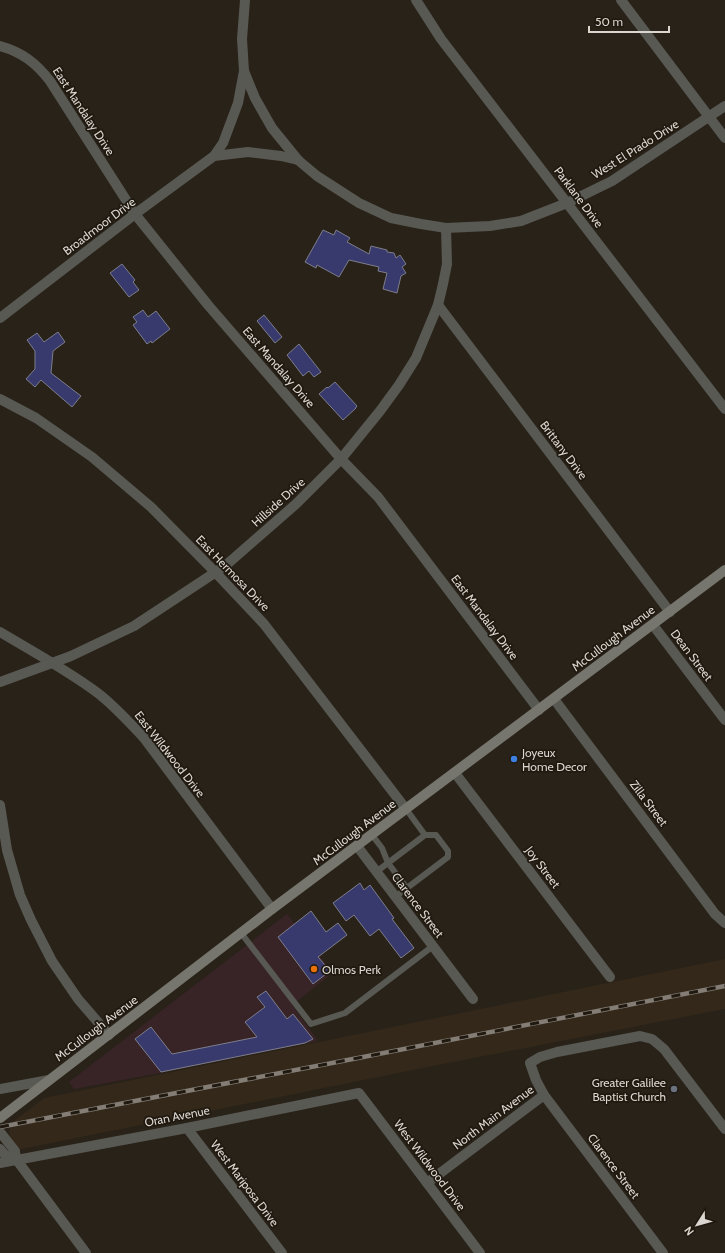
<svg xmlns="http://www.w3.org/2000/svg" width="725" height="1253" font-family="Cabin,sans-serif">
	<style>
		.commercial { fill: #382427 }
		.built { fill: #332819 }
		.building { fill: #38396c; stroke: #7d7e8b }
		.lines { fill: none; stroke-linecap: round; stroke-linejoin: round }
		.lane { stroke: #585953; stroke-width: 6 }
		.street { stroke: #585953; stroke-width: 10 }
		.secondary { stroke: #76766e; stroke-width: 10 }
		.rail-casing { stroke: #837d76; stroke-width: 4.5 }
		.rail { stroke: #1f1910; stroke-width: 3; stroke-dasharray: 9; stroke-linecap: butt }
		.shop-dot { fill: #3f7fe0; stroke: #1f1910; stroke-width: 1.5 }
		.food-dot { fill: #e8710a; stroke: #1f1910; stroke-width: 1.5 }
		.worship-dot { fill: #6b7280; stroke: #1f1910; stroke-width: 1.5 }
		.labels { text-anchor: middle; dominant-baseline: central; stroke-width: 3.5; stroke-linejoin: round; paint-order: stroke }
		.street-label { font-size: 12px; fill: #dbd6d0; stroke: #1f1910 }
		.poi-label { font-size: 12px; fill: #dbd6d0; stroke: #1f1910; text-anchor: start }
	</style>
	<rect width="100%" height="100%" fill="#292219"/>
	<path class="commercial" d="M287,914L333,973L292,1005L318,1041L155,1074L74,1089L69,1082Z"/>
	<path class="built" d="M725,959V1009L428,1067L17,1150L11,1141L9,1130L14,1121L44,1098Z"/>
	<g class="building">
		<path d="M323,230L334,235L336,230L350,238L347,242L369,254L371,246L387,250V252L394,253L396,258L400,255L406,264L402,267L406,273L401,276L397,293L383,289L387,273L378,271L379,267L349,260L339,277L317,265L316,268L305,262Z"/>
		<path d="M122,264L135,280L133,282L139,290L129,297L110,273Z"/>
		<path d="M143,310L148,317L156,311L170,329L152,343L151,341L147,344L133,325L137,322L133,317Z"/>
		<path d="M264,315L282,337L275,343L257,321Z"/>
		<path d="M58,332L65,342L53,351L51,373L81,396L72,407L41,380L35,387L26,379L35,369V351L27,340L37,333L44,342Z"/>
		<path d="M299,344L321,372L314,377L309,371L303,376L287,355Z"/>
		<path d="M335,382L357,406L356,407V408L343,420L319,394L327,387L328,388Z"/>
		<path d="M360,883L364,890L370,885L394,918L392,919L414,948L401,958L379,929L370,936L354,915L346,921L333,903Z"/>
		<path d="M311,911L326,932L338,923L347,935L318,957L330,971L313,984L278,937Z"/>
		<path d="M266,991L287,1019L293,1014L313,1039L305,1043L161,1072L135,1039L151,1027L172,1054L257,1037L245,1022L265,1007L257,997Z"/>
	</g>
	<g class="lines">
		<g class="lane">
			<path d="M372,835L382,848L388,863L407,888"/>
			<path d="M376,872L425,835"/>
			<path d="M395,897L448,857V851L436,835H425L406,809"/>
			<path d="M241,933L311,1024L345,1013L433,946"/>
		</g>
		<g class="street">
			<path d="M416,0L441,39L725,409"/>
			<path d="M621,0L725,138"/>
			<path d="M0,46C22,52 36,63 50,81L135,214L208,305L341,459L378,497L539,710"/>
			<path d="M244,71L255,98L272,128L298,160L317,176L359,203L391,218L421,224L446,228L490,226L521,221L567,203L612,181L725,106"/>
			<path d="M214,156L248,152L281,156L298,160"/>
			<path d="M438,305L670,612"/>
			<path d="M0,318L135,214L214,156L223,143L238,103L244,71L242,39L245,0"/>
			<path d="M0,399L36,418L92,457L151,507L215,572L264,624L406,809"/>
			<path d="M653,625L725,720"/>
			<path d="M0,632C32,651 65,669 95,691C113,704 128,721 144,738L272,909"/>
			<path d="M0,682L71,656L134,626L225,566L296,504L341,459L380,411L399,385L416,358L438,305L443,284L447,264L446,228"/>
			<path d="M554,699L715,914L725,923"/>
			<path d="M455,773L610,977"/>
			<path d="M0,805L7,850L20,895L31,920L52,961L78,999L109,1035"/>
			<path d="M357,846L473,999"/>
			<path d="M0,1089L49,1080"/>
			<path d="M187,1128L282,1253"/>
			<path d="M0,1132L15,1151L16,1159L86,1253"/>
			<path d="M0,1149L5,1155L16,1159"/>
			<path d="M0,1163L187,1128L359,1093L480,1253"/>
			<path d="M427,1183L544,1095"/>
			<path d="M663,1253L544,1095L536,1080L530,1063L540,1057L557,1052L640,1036L652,1039L664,1049L725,1129"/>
		</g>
		<path class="secondary" d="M0,1118L272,909L725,570"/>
		<g class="rail-casing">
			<path id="rail" d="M0,1127L358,1058L725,986"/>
		</g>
		<use href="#rail" class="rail"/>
	</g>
	<circle class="shop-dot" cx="514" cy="759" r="4"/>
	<circle class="food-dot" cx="314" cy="969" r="4"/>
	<circle class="worship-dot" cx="674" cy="1089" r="4"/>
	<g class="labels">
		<g class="street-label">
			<text transform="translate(84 111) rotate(57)">East Mandalay Drive</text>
			<text transform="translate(635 149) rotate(-32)">West El Prado Drive</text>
			<text transform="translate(579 197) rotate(53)">Parklane Drive</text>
			<text transform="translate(99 226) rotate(-37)">Broadmoor Drive</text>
			<text transform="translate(279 367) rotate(49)">East Mandalay Drive</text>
			<text transform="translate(564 450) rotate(53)">Brittany Drive</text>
			<text transform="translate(278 502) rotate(-42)">Hillside Drive</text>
			<text transform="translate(233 573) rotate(46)">East Hermosa Drive</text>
			<text transform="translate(485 617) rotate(53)">East Mandalay Drive</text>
			<text transform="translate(613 638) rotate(-37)">McCullough Avenue</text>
			<text transform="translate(692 655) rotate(53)">Dean Street</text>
			<text transform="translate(170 754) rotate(52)">East Wildwood Drive</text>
			<text transform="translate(649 803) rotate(53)">Zilla Street</text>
			<text transform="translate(354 832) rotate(-37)">McCullough Avenue</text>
			<text transform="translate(543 867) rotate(53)">Joy Street</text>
			<text transform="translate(418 905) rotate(53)">Clarence Street</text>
			<text transform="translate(96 1028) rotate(-37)">McCullough Avenue</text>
			<text transform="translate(177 1116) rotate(-11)">Oran Avenue</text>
			<text transform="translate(493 1117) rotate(-37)">North Main Avenue</text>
			<text transform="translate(430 1165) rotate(53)">West Wildwood Drive</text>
			<text transform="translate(614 1166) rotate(53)">Clarence Street</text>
			<text transform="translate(245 1183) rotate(53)">West Mariposa Drive</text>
		</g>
		<g class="poi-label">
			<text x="522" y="752">Joyeux<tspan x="522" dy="14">Home Decor</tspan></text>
			<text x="322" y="969">Olmos Perk</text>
			<text x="666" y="1082" text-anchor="end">Greater Galilee<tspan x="666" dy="14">Baptist Church</tspan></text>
		</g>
	</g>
	<g transform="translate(697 1225) rotate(233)" stroke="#1f1910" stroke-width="3" paint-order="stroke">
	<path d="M0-3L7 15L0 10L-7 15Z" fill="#dbd6d0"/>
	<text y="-6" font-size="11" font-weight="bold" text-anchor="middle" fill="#dbd6d0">N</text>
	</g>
	<path d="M589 26v6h80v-6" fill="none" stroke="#dbd6d0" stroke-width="2"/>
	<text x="595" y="26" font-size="12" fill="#dbd6d0" stroke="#1f1910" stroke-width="3" paint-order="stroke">50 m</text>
</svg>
